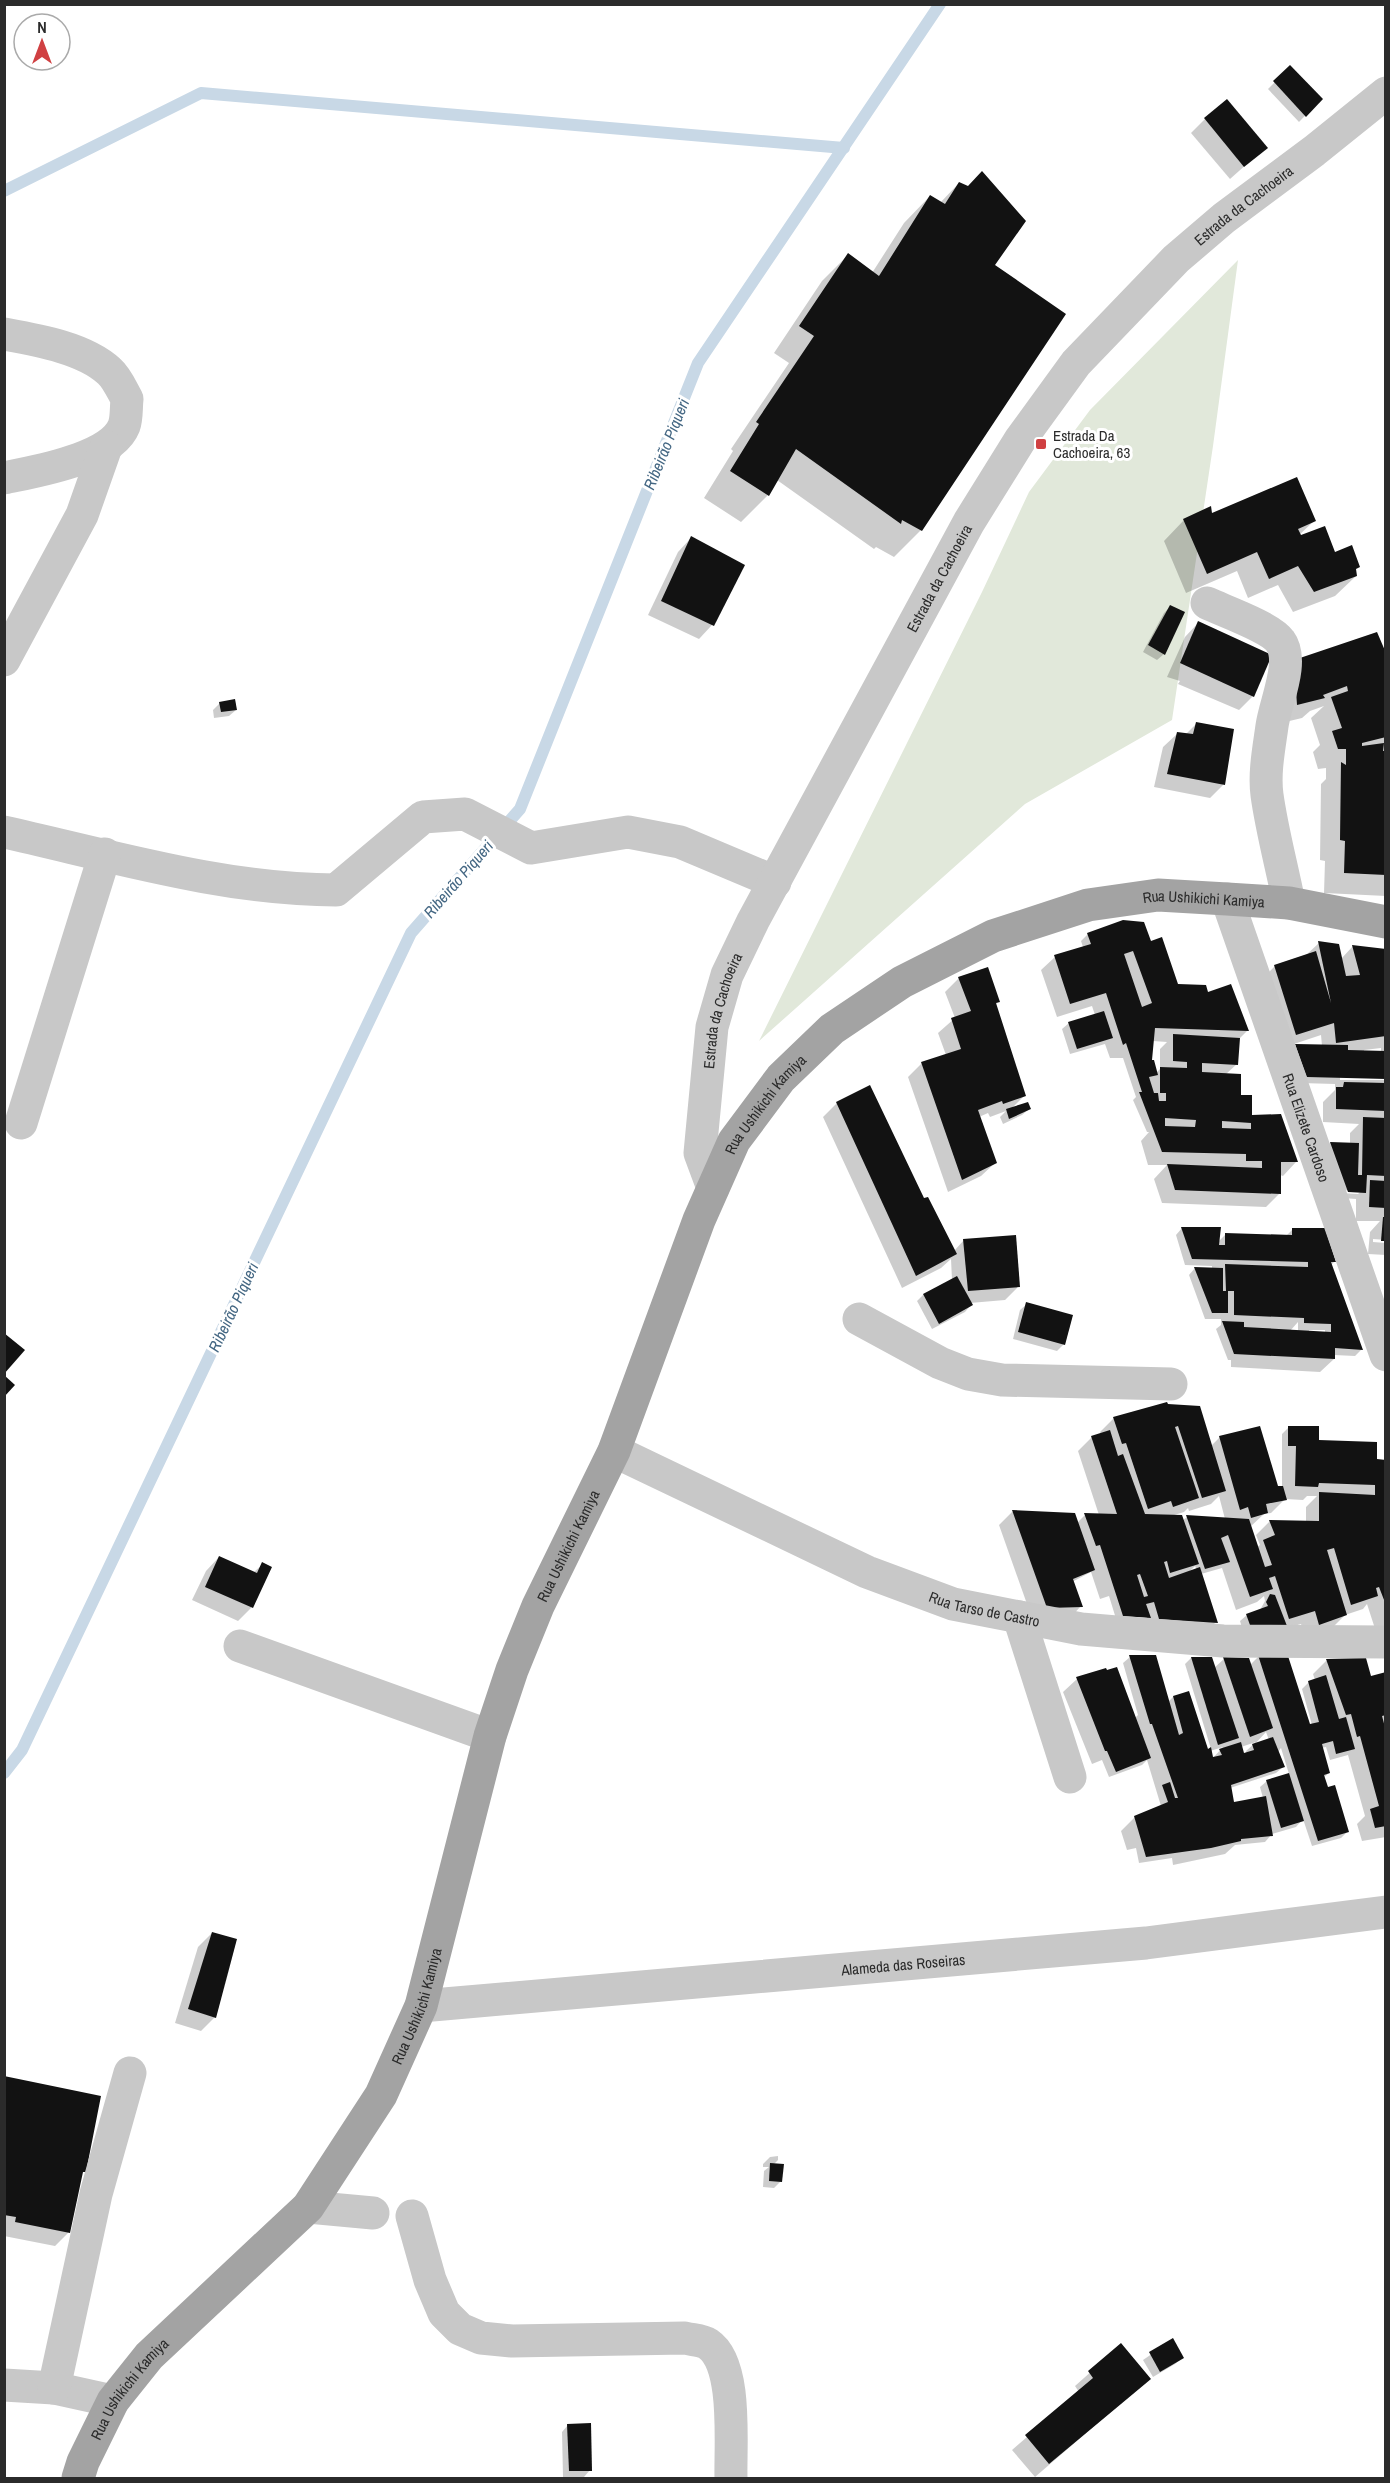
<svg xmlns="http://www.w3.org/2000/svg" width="1390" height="2483" font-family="'Archivo Narrow',sans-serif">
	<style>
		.green { fill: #e1e8da }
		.shadow { fill: #0003; fill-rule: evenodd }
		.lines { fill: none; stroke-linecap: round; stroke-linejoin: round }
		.stream { stroke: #c8d8e6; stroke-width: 12 }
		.building { fill: #121212; fill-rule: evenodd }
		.minor { stroke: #c8c8c8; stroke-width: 33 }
		.major { stroke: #a3a3a3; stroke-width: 33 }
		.poi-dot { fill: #d04042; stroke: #fff; stroke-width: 2 }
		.labels { text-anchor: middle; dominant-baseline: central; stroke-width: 6; stroke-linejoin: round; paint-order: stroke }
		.street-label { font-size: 15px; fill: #2b2b2b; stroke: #fff }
		.poi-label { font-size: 15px; fill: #2b2b2b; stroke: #fff; text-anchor: start }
		.water-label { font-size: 16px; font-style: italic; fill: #446783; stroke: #fff }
	</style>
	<rect width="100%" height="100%" fill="#fff"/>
	<path class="green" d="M1238,260L1213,446L1172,720L1025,804L759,1041L982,592L1029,492L1090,410Z"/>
	<g class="shadow">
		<path d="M1290,67L1321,99L1299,122L1268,89Z"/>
		<path d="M1205,119L1266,147L1230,179L1191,133Z"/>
		<path d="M959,183L993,266L921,530L894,557L876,547L874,549L777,480L768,495L741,522L704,498L733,451L731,449L789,363L774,353L822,281L848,255L872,273L904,223L930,196L940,203Z"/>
		<path d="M1211,515L1314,521L1296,538L1334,554L1355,570L1356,576L1335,596L1293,612L1278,585L1248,598L1237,571L1186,593L1164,541L1184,520Z"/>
		<path d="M691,538L743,565L712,625L699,639L648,615L678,552Z"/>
		<path d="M1170,607L1164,654L1157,660L1143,652L1164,613Z"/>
		<path d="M1198,623L1253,696L1239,710L1178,684L1180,681L1167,677L1185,637Z"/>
		<path d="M1386,658V751L1381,752L1386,753V896L1324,893L1325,861L1320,860L1321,784L1326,779V768L1318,769L1313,752L1320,745L1311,718L1324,706L1310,711L1302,718L1277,724L1275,682Z"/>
		<path d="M220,703L236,710L229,716L214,718L213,710Z"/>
		<path d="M1196,724L1223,785L1210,798L1154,787L1163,747L1177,734L1185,735Z"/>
		<path d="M1088,934L1150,943L1177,985L1207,994L1247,1031L1238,1040L1237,1064L1226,1074L1251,1116H1280L1296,1162L1283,1176L1280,1175V1193L1266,1207L1162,1203L1154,1179L1167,1165H1148L1141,1141L1149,1132H1147L1133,1100L1136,1097L1123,1058H1110L1105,1044L1070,1054L1062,1029L1069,1023L1095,1015L1092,1006L1057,1017L1041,970L1055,957L1083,947L1081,941ZM1153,1041L1167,1042L1160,1049V1069L1156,1073L1150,1062Z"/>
		<path d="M1319,943L1341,959L1353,946L1386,950V1077H1340V1080H1386V1240L1373,1239V1242L1386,1243V1255L1368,1254L1370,1232L1380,1221H1356V1199L1342,1198L1324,1150L1330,1143L1350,1144V1133L1359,1124L1323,1122V1102L1335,1090V1084L1300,1083L1295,1046H1322L1321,1035L1282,1048L1261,980L1275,966L1305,956ZM1381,1048V1053L1364,1052V1050ZM1341,1190L1361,1191L1358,1194L1341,1193Z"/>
		<path d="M959,978L998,1002L995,1005L1025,1095L1011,1109H1029L1022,1115L1003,1124L1000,1117L1006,1111L990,1117L988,1113L979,1117L995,1163L981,1176L948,1192L908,1077L922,1063L946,1055L938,1033L955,1018L945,992Z"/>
		<path d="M837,1103L924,1200L954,1251L964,1240L1018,1287L1005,1300L970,1303L971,1305L965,1312L932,1329L917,1301L923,1295L952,1280L951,1259L941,1268L902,1288L823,1117Z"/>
		<path d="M1182,1228L1218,1242L1226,1234L1286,1236L1292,1230L1334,1262L1331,1265L1361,1350L1355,1356L1334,1355V1359L1320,1372L1231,1367V1360H1228L1216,1329L1221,1325V1319H1205L1189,1275L1195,1268L1212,1269V1266L1185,1265L1176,1235ZM1298,1322V1332L1290,1331ZM1309,1330H1325V1333L1309,1332Z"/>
		<path d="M1027,1304L1064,1344L1057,1351L1013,1339L1020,1310Z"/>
		<path d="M1166,1404L1211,1446L1220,1437L1277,1488H1282V1434L1289,1427L1317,1441L1376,1461H1386V1636L1378,1638L1367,1604L1363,1609L1345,1615L1332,1628L1305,1637L1301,1624L1280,1630L1243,1631L1240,1621L1247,1615L1260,1610L1265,1601L1264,1596L1257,1602L1236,1610L1222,1568L1201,1574L1216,1622L1210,1628L1117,1622L1109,1596L1100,1599L1091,1572L1072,1582L1081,1606L1068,1620L1033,1621L999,1525L1012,1512L1048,1513L1077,1523L1085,1515H1099L1078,1451L1092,1437L1101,1434L1100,1432L1114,1418ZM1219,1496L1225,1519L1187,1517L1182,1521L1171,1516L1184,1512L1188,1508L1189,1511L1211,1504ZM1307,1496H1317L1306,1507V1522L1270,1521L1256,1535L1260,1545L1257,1547L1250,1527L1264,1514L1271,1513L1285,1499L1303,1500ZM1195,1566L1197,1570L1188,1573ZM1138,1615L1147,1616V1619L1133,1618Z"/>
		<path d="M219,1557L253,1573L263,1564L270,1567L251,1608L238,1621L192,1600L206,1571Z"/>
		<path d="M1259,1656L1308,1724L1312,1725L1302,1689L1309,1682L1315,1680L1313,1674L1326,1661L1365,1660L1370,1678L1386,1674V1837L1362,1841L1357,1824L1365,1816L1348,1755L1330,1760L1326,1747L1321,1748L1329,1773L1323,1778L1348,1831L1341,1838L1312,1846L1303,1819L1296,1827L1272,1834L1265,1842L1235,1845L1225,1854L1173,1865L1172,1858L1139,1863L1136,1848L1127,1850L1121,1831L1135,1817L1161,1806L1147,1760L1142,1765L1109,1777L1102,1760L1092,1764L1063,1692L1077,1679L1135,1718L1138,1715L1123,1663L1130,1657L1168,1702L1173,1697L1188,1693L1207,1751L1211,1749L1185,1664L1191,1658L1214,1668L1224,1659H1247L1250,1665ZM1266,1732L1269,1740L1255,1744ZM1256,1742L1246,1751L1247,1754L1243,1755L1241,1747ZM1223,1747L1212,1759L1210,1751ZM1281,1748L1289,1774L1267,1781L1260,1787L1263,1798L1233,1803L1230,1788L1276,1773L1283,1767L1278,1752Z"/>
		<path d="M212,1933L215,2017L201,2031L175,2023L198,1947Z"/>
		<path d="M4,2078L84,2171L80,2175L68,2233L55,2246L4,2236Z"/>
		<path d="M778,2156V2160L773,2165L781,2181L774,2188L763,2187L764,2171L769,2167H763V2164L770,2157Z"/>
		<path d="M1172,2340L1182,2358L1175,2364L1153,2377L1143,2360Z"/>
		<path d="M1121,2345L1149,2379L1035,2477L1012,2450L1079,2392L1075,2386Z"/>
		<path d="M568,2425L590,2470L584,2477H563L562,2432Z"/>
	</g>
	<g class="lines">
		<g class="stream">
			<path d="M4,191L201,93L844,148"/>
			<path d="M4,1773L22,1750L411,933L520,809L698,363L940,4"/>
		</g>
	</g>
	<g class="building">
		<path d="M1290,65L1323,99L1306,117L1273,81Z"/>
		<path d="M1227,99L1268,148L1244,167L1204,118Z"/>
		<path d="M982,171L1026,221L995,265L1066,314L922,531L902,520L901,524L796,449L769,496L730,471L759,424L756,422L814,336L799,326L848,253L879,276L930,195L945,204L959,182L968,186Z"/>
		<path d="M1297,477L1316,521L1298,529L1301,535L1325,526L1335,552L1352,545L1360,567L1356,569L1357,576L1314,592L1298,566L1269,579L1257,552L1207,574L1183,519L1211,506L1212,513Z"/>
		<path d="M691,536L745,565L714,626L661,601Z"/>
		<path d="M1170,605L1185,612L1165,655L1148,645Z"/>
		<path d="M1198,621L1272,655L1254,697L1180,663Z"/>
		<path d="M1377,632L1386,653V737L1362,743V746L1384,743L1383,751H1386V875L1344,873L1345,841L1340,840L1341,762L1346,765V749H1338L1332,731L1342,728L1331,697L1348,691L1347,686L1323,695L1325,698L1297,705L1294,660Z"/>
		<path d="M235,699L237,710L221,712L219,702Z"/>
		<path d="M1196,722L1234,729L1225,785L1167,774L1177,732L1193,734Z"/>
		<path d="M1123,920L1144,922L1151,941L1162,937L1178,984L1206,985L1208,992L1231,984L1249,1031L1155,1028L1152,1060H1154L1158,1075L1149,1077L1154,1093H1158L1159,1101H1166V1093H1160V1067L1187,1068V1062L1173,1061V1034L1240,1038L1238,1065L1202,1063V1072L1241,1074V1095H1252V1115L1281,1114L1298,1162H1281V1194L1175,1190L1167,1164L1262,1168V1161H1246V1154L1162,1152L1139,1092H1142L1126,1043L1123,1045L1106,993L1070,1004L1054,955L1091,944L1087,933ZM1133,951L1152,1003L1142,1007L1124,954ZM1165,1118L1196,1120L1195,1127L1165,1126ZM1222,1121L1251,1123V1129L1222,1128Z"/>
		<path d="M1318,941L1339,944L1346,976L1360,975L1352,945L1386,949V1036L1336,1043L1334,1023L1296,1035L1274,965L1316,951L1331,1003Z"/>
		<path d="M988,967L1000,1002L996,1003L1026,1096L1003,1104L1002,1101L978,1110L997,1163L962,1180L921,1062L961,1049L951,1018L971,1011L958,977Z"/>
		<path d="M1104,1011L1113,1038L1077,1049L1068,1022Z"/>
		<path d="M1295,1044L1348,1045V1050L1386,1051V1079L1307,1077Z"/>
		<path d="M1344,1082L1386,1083V1111L1336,1109V1087H1343Z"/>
		<path d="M870,1085L924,1198L928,1197L957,1254L916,1276L836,1102Z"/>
		<path d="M1028,1102L1031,1109L1009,1119L1006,1109Z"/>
		<path d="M1363,1117L1386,1118V1176L1367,1175L1366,1193L1348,1192L1330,1142L1359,1143L1358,1175H1362Z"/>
		<path d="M1370,1180L1386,1181V1208L1369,1207Z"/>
		<path d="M1383,1217H1386V1241H1381Z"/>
		<path d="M1181,1227H1221L1219,1245H1225V1233L1292,1235V1228H1325L1336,1262H1331L1363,1350L1335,1348V1359L1234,1354L1222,1321L1244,1322V1327L1331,1332V1324L1304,1323V1318L1234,1315V1291H1228V1313H1212L1194,1267L1223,1268V1291H1226L1225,1264L1308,1267V1262L1192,1259Z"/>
		<path d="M1016,1235L1020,1287L968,1291L963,1239Z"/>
		<path d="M957,1276L973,1305L939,1324L923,1294Z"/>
		<path d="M1026,1302L1073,1315L1065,1345L1018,1332Z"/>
		<path d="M4,1333L25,1350L4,1374Z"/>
		<path d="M4,1375L15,1385L4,1397Z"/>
		<path d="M1167,1402L1168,1404L1200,1406L1226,1491L1202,1498L1178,1426L1175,1427L1199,1498L1173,1507L1171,1501L1148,1509L1126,1443L1122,1444L1113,1417Z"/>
		<path d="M1260,1426L1278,1486H1283L1287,1500L1266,1504L1268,1513L1251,1518L1248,1507L1240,1510L1219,1436Z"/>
		<path d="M1288,1426H1319V1440L1377,1442V1459L1386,1460V1605L1379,1587L1376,1588L1378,1596L1351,1605L1334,1548L1327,1550L1347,1615L1319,1625L1315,1611L1289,1619L1275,1576L1269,1578L1273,1589L1250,1597L1228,1535L1221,1538L1230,1562L1205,1569L1186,1515L1249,1519L1265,1567L1272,1565L1263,1540L1275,1535L1269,1520L1319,1521V1492L1375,1495V1485L1319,1483L1318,1487L1295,1486L1296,1446H1288Z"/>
		<path d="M1110,1430L1118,1456L1123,1454L1145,1514L1182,1515L1199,1564L1170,1573L1167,1561L1164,1562L1169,1578L1200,1567L1218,1623L1159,1619L1154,1602L1146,1604L1151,1618L1123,1616L1100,1545L1096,1546L1084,1513L1117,1514L1091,1436ZM1140,1574L1148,1596L1144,1597L1137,1575Z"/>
		<path d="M1012,1510L1075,1513L1095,1570L1073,1579L1083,1607L1047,1608Z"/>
		<path d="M219,1556L257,1573L262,1562L272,1567L253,1608L205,1587Z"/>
		<path d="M1270,1594L1275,1595L1287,1626L1250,1625L1246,1614L1268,1606L1266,1602Z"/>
		<path d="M1129,1655H1156L1179,1735L1183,1733L1173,1696L1189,1691L1208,1749L1211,1747L1213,1757L1222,1755L1219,1749L1241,1742L1244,1753L1254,1750L1252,1744L1273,1737L1285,1767L1231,1785L1234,1802L1266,1796L1273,1836L1241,1839V1841L1211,1848L1146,1857L1134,1816L1168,1802L1162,1785L1170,1782L1175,1798H1178L1152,1724H1150Z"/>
		<path d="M1258,1655L1288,1656L1310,1724L1319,1722L1308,1681L1326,1675L1339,1719L1346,1717L1355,1749L1336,1754L1333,1741L1322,1744L1330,1773L1324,1775L1328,1787L1335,1785L1349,1832L1318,1841Z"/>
		<path d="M1191,1657H1212L1239,1738L1218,1745Z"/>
		<path d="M1223,1657L1249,1658L1273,1728L1250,1737Z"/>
		<path d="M1366,1658L1371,1676L1386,1672V1715L1382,1716L1386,1731V1826L1375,1828L1370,1809L1379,1806L1360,1736L1357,1737L1351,1714L1346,1715L1326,1659Z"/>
		<path d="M1117,1667L1151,1758L1116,1772L1107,1751H1105L1076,1677L1106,1668L1107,1670Z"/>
		<path d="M1289,1773L1304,1821L1281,1828L1266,1780Z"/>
		<path d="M212,1932L237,1939L216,2018L188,2009Z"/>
		<path d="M4,2076L101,2096L86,2172H83L70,2233L15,2222L16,2217L4,2215Z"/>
		<path d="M770,2163L784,2164L782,2182L769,2181Z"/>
		<path d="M1173,2338L1184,2358L1160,2372L1149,2352Z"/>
		<path d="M1121,2343L1151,2379L1049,2464L1025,2435L1093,2378L1088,2371Z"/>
		<path d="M591,2423L592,2471H569L567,2424Z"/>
	</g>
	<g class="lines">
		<g class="minor">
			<path d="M4,334C37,340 84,348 109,371C117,378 122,390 127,399C126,407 127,418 124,426C111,459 36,471 4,478"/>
			<path d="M1207,603C1224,611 1270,627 1280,641C1295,661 1275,703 1272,726C1269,748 1264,773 1267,795C1272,831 1282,867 1289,903"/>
			<path d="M4,660L82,515L106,447"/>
			<path d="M4,832C112,856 226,890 336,890L423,817L465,814L531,848L628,832L680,842L775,882"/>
			<path id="s1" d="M1227,899L1386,1355"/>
			<path d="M21,1123L105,854"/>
			<path id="s2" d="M713,1188L700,1153L712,1027L727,975L753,921L969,522L1020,440L1076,363L1176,259L1224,218L1314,151L1386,93"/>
			<path d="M859,1319L940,1363L968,1374L1002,1380L1171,1384"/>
			<path id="s3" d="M614,1451L867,1572L953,1604L1081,1629L1223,1641L1386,1642"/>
			<path d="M1019,1617L1070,1777"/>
			<path d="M240,1646L490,1736"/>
			<path id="s4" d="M421,2006L1146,1943L1386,1912"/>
			<path d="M308,2207L373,2213"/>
			<path d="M412,2216L430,2280L444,2313L460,2329L481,2338L512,2341L685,2338C692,2340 702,2340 708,2344C738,2364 730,2445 731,2478"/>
			<path d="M4,2385L54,2388L113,2401"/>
			<path d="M54,2388L96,2194L130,2073"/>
		</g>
		<path class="major" id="s5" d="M78,2478L83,2462L113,2401L149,2356L308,2207L381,2095L421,2006L490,1736L512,1670L538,1606L614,1451L699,1220L734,1141L781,1078L832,1029L902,982L993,936L1088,905L1158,895L1227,899L1289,903L1386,922"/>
	</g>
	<rect class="poi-dot" x="1035" y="438" width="12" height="12" rx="3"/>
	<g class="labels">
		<g class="street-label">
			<text stroke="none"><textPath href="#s2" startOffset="1154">Estrada da Cachoeira</textPath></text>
			<text stroke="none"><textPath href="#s2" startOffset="668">Estrada da Cachoeira</textPath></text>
			<text stroke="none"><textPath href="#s5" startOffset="2066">Rua Ushikichi Kamiya</textPath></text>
			<text stroke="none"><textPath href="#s2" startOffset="182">Estrada da Cachoeira</textPath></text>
			<text stroke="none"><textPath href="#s5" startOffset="1562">Rua Ushikichi Kamiya</textPath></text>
			<text stroke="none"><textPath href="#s1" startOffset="242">Rua Elizete Cardoso</textPath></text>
			<text stroke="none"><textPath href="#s5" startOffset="1076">Rua Ushikichi Kamiya</textPath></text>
			<text stroke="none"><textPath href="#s3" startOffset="404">Rua Tarso de Castro</textPath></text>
			<text stroke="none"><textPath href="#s4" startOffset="484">Alameda das Roseiras</textPath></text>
			<text stroke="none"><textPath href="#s5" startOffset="590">Rua Ushikichi Kamiya</textPath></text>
			<text stroke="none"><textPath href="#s5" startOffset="104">Rua Ushikichi Kamiya</textPath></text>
		</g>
		<g class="poi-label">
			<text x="1053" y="435">Estrada Da<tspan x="1053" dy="17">Cachoeira, 63</tspan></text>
		</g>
		<g class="water-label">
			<text transform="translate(666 444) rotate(-68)">Ribeirão Piqueri</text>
			<text transform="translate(458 879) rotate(-49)">Ribeirão Piqueri</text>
			<text transform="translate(233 1307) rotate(-65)">Ribeirão Piqueri</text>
		</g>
	</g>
	<rect width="1390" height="2483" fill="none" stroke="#2b2b2b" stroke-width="12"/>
	<g transform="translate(42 42)"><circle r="28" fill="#ffffff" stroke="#aaaaaa" stroke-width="1.5"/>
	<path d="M0-4.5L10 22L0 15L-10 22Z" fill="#d04042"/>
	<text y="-9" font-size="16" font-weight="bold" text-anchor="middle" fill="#2b2b2b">N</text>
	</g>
</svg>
